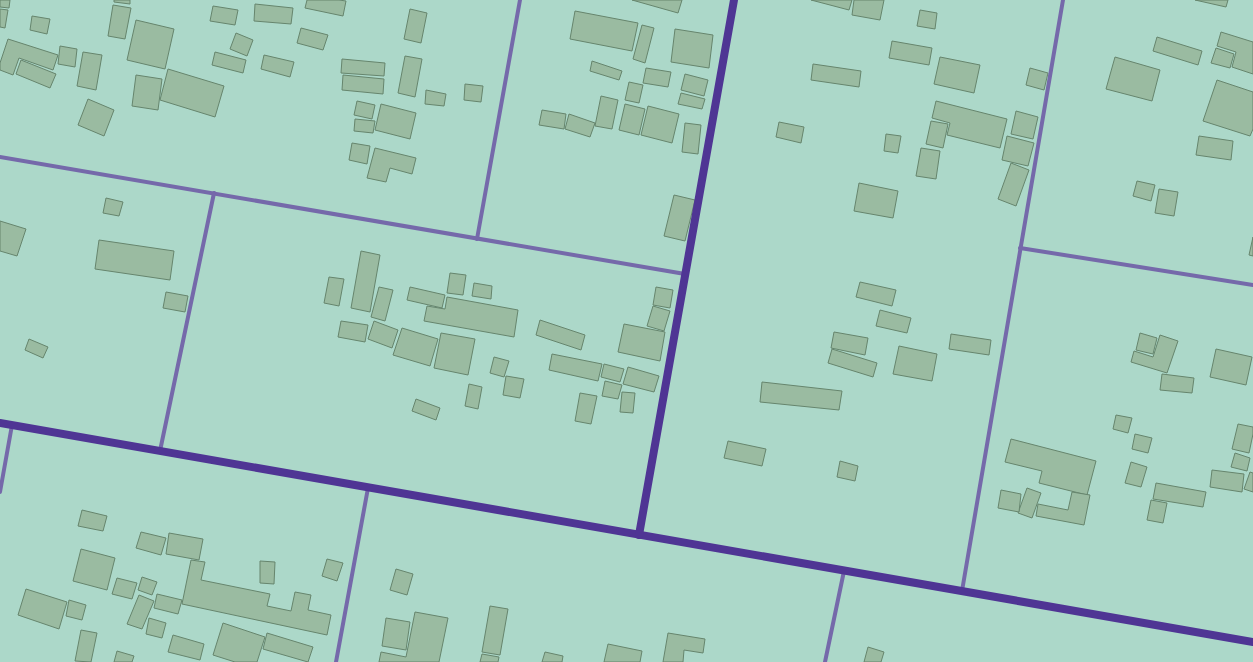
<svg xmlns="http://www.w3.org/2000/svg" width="1253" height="662" font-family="Figtree,sans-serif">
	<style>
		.building { fill: #9abba1; stroke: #66856d }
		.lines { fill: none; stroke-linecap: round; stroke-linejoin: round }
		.street { stroke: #7569aa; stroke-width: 4 }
		.secondary { stroke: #4f3594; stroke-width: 8 }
	</style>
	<rect width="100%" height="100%" fill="#acd8c9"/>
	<g class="building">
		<path d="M0,0H10L9,8L0,7Z"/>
		<path d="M114,0H130V4L114,2Z"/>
		<path d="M307,0H339L346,1L343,16L305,8Z"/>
		<path d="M632,0H682L678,13Z"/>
		<path d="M811,0H852L849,10Z"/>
		<path d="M854,0H884L880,20L852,15Z"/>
		<path d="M1195,0H1228L1226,7Z"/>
		<path d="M255,4L293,8L291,24L254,21Z"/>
		<path d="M113,5L131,8L125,39L108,36Z"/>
		<path d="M213,6L238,10L235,25L210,21Z"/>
		<path d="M0,9L8,10L5,28L0,27Z"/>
		<path d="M410,9L427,13L421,43L404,39Z"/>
		<path d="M920,10L937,13L935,29L917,26Z"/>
		<path d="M575,11L638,23L632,51L570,39Z"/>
		<path d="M32,16L50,19L47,34L30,30Z"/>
		<path d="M136,20L174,29L165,69L127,60Z"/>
		<path d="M642,25L654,28L645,63L633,59Z"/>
		<path d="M301,28L328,35L323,50L297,43Z"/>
		<path d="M675,29L713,35L709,68L671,62Z"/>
		<path d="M1221,32L1253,42V74L1232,67L1236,52L1217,46Z"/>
		<path d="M236,33L253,40L247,56L230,49Z"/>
		<path d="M1157,37L1202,51L1198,65L1153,51Z"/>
		<path d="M8,39L58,55L53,70L19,58L13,75L0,70V63Z"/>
		<path d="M892,41L932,48L929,65L889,58Z"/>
		<path d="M60,46L77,49L75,67L58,64Z"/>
		<path d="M1216,48L1234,54L1230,68L1211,63Z"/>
		<path d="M83,52L102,55L96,90L77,86Z"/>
		<path d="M215,52L246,60L243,73L212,65Z"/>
		<path d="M264,55L294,62L290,77L261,69Z"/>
		<path d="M405,56L422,59L415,97L398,93Z"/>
		<path d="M940,57L980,65L974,93L934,84Z"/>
		<path d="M1115,57L1160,70L1152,101L1106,89Z"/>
		<path d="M342,59L385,63L384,76L341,73Z"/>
		<path d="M21,60L56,74L50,88L16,74Z"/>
		<path d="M592,61L622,71L619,80L590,71Z"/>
		<path d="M813,64L861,71L859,87L811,80Z"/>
		<path d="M646,68L671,72L668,87L643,83Z"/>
		<path d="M1030,68L1048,73L1044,90L1026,85Z"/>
		<path d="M168,69L224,86L215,117L160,100Z"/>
		<path d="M685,74L708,80L704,96L681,90Z"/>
		<path d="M136,75L162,79L158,110L132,106Z"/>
		<path d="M343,75L384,79L383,94L342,90Z"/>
		<path d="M1217,80L1253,92V129L1250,136L1203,121Z"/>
		<path d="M629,82L643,85L639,103L625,100Z"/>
		<path d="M465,84L483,86L481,102L464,100Z"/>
		<path d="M426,90L446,94L444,106L425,104Z"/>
		<path d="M681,93L705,99L702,109L678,104Z"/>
		<path d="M601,96L618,100L612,129L595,126Z"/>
		<path d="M88,99L114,110L104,136L78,125Z"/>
		<path d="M357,101L375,105L372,119L354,115Z"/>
		<path d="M936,101L1007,119L1000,148L947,135L950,123L932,118Z"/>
		<path d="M381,104L416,113L410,139L375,130Z"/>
		<path d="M625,104L645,109L639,135L619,130Z"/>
		<path d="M648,106L679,114L672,143L641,135Z"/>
		<path d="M542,110L566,114L564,129L539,125Z"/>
		<path d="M1016,111L1038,117L1033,139L1011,134Z"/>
		<path d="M569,114L595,123L590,137L565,129Z"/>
		<path d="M355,119L375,121L373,133L354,131Z"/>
		<path d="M931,121L948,124L943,148L926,144Z"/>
		<path d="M779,122L804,127L801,143L776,137Z"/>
		<path d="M685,123L701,125L698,154L682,152Z"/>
		<path d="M886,134L901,136L898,153L884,151Z"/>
		<path d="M1007,136L1034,143L1028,166L1002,160Z"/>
		<path d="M1199,136L1233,141L1231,160L1196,155Z"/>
		<path d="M352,143L370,146L367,164L349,160Z"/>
		<path d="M375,148L416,158L412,174L390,168L386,182L367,178Z"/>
		<path d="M921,148L940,151L936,179L916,176Z"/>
		<path d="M1011,163L1029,170L1016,206L998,199Z"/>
		<path d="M1137,181L1155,185L1151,201L1133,196Z"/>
		<path d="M859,183L898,191L893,218L854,211Z"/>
		<path d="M1159,189L1178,192L1174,216L1155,213Z"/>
		<path d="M674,195L695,200L685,241L664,236Z"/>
		<path d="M106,198L123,202L119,216L103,213Z"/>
		<path d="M0,221L26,229L17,256L0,251Z"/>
		<path d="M1253,237V256L1249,255Z"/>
		<path d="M99,240L174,251L170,280L95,269Z"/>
		<path d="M361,251L380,255L370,312L351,308Z"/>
		<path d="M450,273L466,275L463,295L447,293Z"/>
		<path d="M329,277L344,279L339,306L324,303Z"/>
		<path d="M860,282L896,290L892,306L856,297Z"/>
		<path d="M474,283L492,286L491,299L472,296Z"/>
		<path d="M379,287L393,290L385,321L371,317Z"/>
		<path d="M410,287L445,295L442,308L407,300Z"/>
		<path d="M656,287L673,290L670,308L653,305Z"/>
		<path d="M166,292L188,296L185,312L163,308Z"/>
		<path d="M447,297L518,310L514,337L424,321L427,306L445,309Z"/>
		<path d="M653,306L670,311L664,331L647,326Z"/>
		<path d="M880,310L911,318L907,333L876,326Z"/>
		<path d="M540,320L585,335L581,350L536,335Z"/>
		<path d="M341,321L368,325L365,342L338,337Z"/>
		<path d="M374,321L398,330L392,348L368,339Z"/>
		<path d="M624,324L665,332L660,361L618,352Z"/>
		<path d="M402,328L438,339L430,366L393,355Z"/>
		<path d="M834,332L868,338L865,355L831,348Z"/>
		<path d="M441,333L475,339L468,375L434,368Z"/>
		<path d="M1140,333L1157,338L1153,354L1136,350Z"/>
		<path d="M951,334L991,340L989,355L949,349Z"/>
		<path d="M1160,335L1178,341L1167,373L1131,362L1134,351L1153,357Z"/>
		<path d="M29,339L48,347L43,358L25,350Z"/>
		<path d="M899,346L937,354L932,381L893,374Z"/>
		<path d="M832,349L877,363L873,377L828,363Z"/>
		<path d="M1216,349L1252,357L1246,385L1210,377Z"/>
		<path d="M552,354L602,364L598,381L549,370Z"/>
		<path d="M494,357L509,361L504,377L490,373Z"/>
		<path d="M604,364L624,369L620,382L601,377Z"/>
		<path d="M628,367L659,376L654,392L623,384Z"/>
		<path d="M1162,374L1194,378L1192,393L1160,390Z"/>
		<path d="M506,376L524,379L520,398L503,395Z"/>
		<path d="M605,381L622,385L618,399L602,396Z"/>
		<path d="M762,382L842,391L839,410L760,402Z"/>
		<path d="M469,384L482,387L478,409L465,406Z"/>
		<path d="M622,392L635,393L633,413L620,412Z"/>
		<path d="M580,393L597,396L591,424L575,421Z"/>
		<path d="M416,399L440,408L436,420L412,411Z"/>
		<path d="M1116,415L1132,418L1128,433L1113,429Z"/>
		<path d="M1238,424L1253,427V434L1249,453L1232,449Z"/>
		<path d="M1135,434L1152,438L1148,453L1132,449Z"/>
		<path d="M1011,439L1096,461L1087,495L1039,483L1042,471L1005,462Z"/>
		<path d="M728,441L766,449L762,466L724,458Z"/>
		<path d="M1235,453L1250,458L1247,471L1231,467Z"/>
		<path d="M840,461L858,466L855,481L837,477Z"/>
		<path d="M1131,462L1147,467L1141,487L1125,483Z"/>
		<path d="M1212,470L1244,474L1242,492L1210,487Z"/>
		<path d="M1250,472L1253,473V492L1244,489Z"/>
		<path d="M1156,483L1206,492L1203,507L1153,499Z"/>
		<path d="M1027,488L1041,493L1032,518L1018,513Z"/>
		<path d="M1001,490L1021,494L1019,512L998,508Z"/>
		<path d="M1072,492L1090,495L1084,525L1036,516L1038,504L1068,510Z"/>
		<path d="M1151,500L1167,503L1163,523L1147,520Z"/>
		<path d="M82,510L107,516L103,531L78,526Z"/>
		<path d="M141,532L166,538L161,555L136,548Z"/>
		<path d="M169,533L203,539L199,560L166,554Z"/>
		<path d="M81,549L115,558L107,590L73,581Z"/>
		<path d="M327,559L343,563L337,581L322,576Z"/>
		<path d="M191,560L205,562L201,580L270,594L267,606L291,611L295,592L311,595L308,610L331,615L327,635L182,604Z"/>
		<path d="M260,561L275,562L274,584L260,583Z"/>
		<path d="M396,569L413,574L407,595L390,590Z"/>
		<path d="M142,577L157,582L152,595L138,590Z"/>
		<path d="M117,578L137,583L132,599L112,594Z"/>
		<path d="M26,589L67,602L59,629L18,615Z"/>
		<path d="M157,594L182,600L178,614L154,608Z"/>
		<path d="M139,595L154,601L142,629L127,624Z"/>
		<path d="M69,600L86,605L82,620L66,616Z"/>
		<path d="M490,606L508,609L500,655L482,652Z"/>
		<path d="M415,612L448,618L439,662H379L381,652L406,657Z"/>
		<path d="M149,618L166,623L162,638L146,634Z"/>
		<path d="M386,618L410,622L406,650L382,646Z"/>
		<path d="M223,623L265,637L257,662H235L213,655Z"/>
		<path d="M81,630L97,633L91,662L75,661Z"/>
		<path d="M267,633L313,647L308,662L263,649Z"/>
		<path d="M668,633L705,639L703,653L684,650L683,662H663Z"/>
		<path d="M173,635L204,644L200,660L168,652Z"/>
		<path d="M608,644L642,651L640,662H604Z"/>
		<path d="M868,647L884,652L881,662H864Z"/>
		<path d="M117,651L134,656L132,662H114Z"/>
		<path d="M545,652L563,656L562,662H542Z"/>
		<path d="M482,654L499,657L498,662H480Z"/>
	</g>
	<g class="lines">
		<g class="street">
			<path d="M0,157L685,274"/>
			<path d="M477,239L520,0"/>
			<path d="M1020,248L1253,285"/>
			<path d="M160,451L214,193"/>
			<path d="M0,492L12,425"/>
			<path d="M962,591L1063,0"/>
			<path d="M336,662L368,488"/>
			<path d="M825,662L844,571"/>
		</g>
		<g class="secondary">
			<path d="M0,423L1253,642"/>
			<path d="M639,535L734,0"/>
		</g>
	</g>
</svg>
